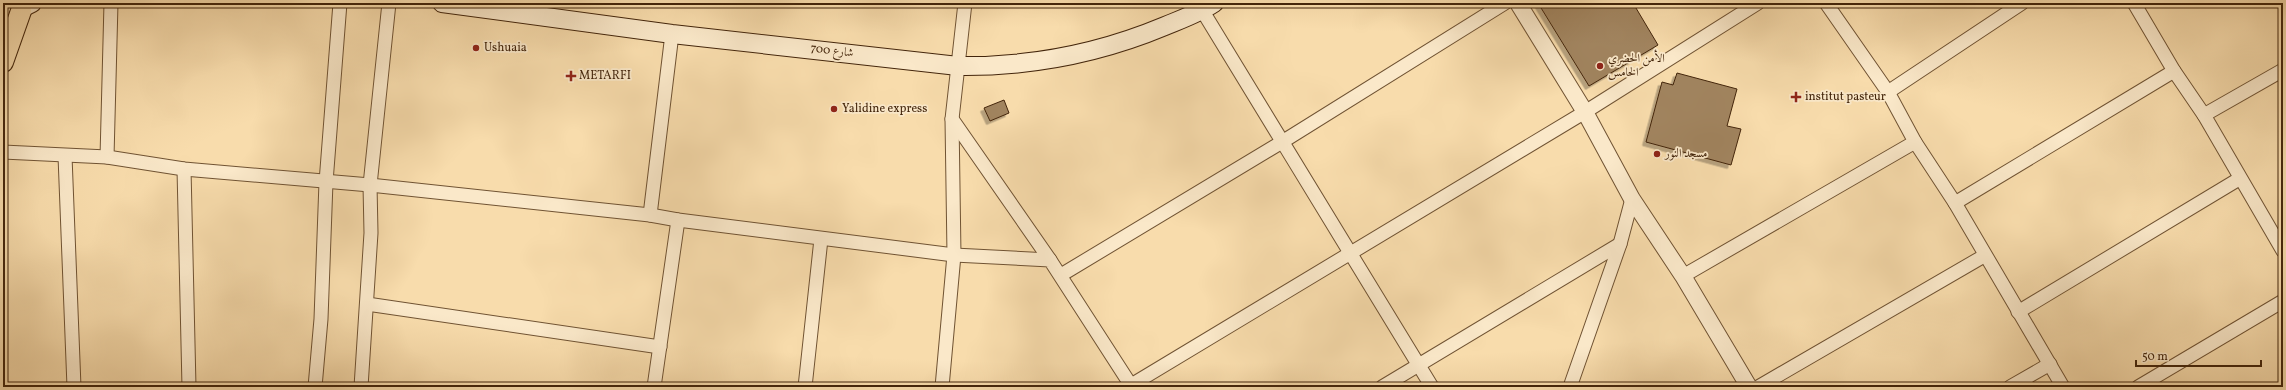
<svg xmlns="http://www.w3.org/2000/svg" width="2286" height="390" font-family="Vollkorn,Amiri,serif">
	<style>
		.building { fill: #a1845f; stroke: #43250b; filter: url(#shadow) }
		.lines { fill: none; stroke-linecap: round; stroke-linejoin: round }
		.minor-casing { stroke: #705333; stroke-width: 15 }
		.tertiary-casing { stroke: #705333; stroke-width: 18 }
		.secondary-casing { stroke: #43250b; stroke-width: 20 }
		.primary-casing { stroke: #43250b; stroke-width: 22 }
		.minor { stroke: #fae8c9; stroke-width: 13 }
		.tertiary { stroke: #fae8c9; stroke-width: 16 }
		.secondary { stroke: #fae8c9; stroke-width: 18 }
		.primary { stroke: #f8dcac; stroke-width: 20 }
		.poi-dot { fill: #8f2418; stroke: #fae8c9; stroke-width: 1.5 }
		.labels { text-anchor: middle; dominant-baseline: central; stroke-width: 3.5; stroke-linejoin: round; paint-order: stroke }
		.poi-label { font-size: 12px; fill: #43250b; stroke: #fae8c9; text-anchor: start }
		.street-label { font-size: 12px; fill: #43250b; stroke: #fae8c9 }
	</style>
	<defs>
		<filter id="shadow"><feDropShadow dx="-3.5" dy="3.5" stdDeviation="0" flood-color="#0004"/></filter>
	</defs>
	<rect width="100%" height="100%" fill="#f8dcac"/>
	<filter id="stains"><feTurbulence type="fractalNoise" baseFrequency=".005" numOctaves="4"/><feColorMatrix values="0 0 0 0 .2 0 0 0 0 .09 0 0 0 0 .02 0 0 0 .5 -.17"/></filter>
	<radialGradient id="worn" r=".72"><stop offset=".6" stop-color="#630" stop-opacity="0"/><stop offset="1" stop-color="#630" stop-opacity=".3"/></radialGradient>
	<g class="building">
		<path d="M1538,3H1633L1658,45L1589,86Z"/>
		<path d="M1677,73L1737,89L1727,126L1741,129L1731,165L1646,142L1662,82L1673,85Z"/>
		<path d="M1004,100L1009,113L990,121L984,108Z"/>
	</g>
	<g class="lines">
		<g class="minor-casing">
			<g id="minor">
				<path d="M1826,3L1888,92L1915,142L1955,203L2063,387"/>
				<path d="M2134,3L2174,71L2204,115L2283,251"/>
				<path d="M1202,10L1432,387"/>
				<path d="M1888,92L2022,3"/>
				<path d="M2204,115L2283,70"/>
				<path d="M952,119L1050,260"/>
				<path d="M3,152L107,157L184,169L370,185L650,215L678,220L954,255L1050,260L1132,387"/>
				<path d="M65,156L74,387"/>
				<path d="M107,157L111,3"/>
				<path d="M184,169L189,387"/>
				<path d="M1955,203L2174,71"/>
				<path d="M650,215L672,34"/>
				<path d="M1061,275L1282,142L1505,3"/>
				<path d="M1683,276L1915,142"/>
				<path d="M367,304L660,347"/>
				<path d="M2018,312L2239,179"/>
				<path d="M315,387L321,319L326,182L340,3"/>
				<path d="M361,387L371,233L370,185L389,3"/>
				<path d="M654,387L678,220"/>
				<path d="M805,387L821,239"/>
				<path d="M942,387L954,255L952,119L965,3"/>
				<path d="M1128,387L1585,112L1758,3"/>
				<path d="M1382,387L1620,244"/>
				<path d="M1570,387L1620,244L1632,199"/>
				<path d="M1758,387L1984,256"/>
				<path d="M2010,387L2050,364"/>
				<path d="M2138,387L2283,301"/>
			</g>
		</g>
		<g class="tertiary-casing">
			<path id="tertiary" d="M1518,3L1585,112L1632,199L1683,276L1749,387"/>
		</g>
		<g class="secondary-casing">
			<g id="secondary">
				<path d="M442,3L672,34L958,66C1030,67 1098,54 1165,26C1182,19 1199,13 1214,3"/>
				<path d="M26,6L32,3"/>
			</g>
		</g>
		<g class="primary-casing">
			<path id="primary" d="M3,62L21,11"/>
		</g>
		<use href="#minor" class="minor"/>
		<use href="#tertiary" class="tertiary"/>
		<use href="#secondary" class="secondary"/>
		<use href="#primary" class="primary"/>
	</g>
	<g class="poi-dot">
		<circle cx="476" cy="48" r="4"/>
		<circle cx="1600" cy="66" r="4"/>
		<path d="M569 70h4v4h4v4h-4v4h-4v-4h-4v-4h4z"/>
		<path d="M1794 91h4v4h4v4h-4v4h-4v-4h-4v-4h4z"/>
		<circle cx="834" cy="109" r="4"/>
		<circle cx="1657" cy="154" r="4"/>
	</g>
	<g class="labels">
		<g class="poi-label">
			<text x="484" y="48">Ushuaia</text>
			<text x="1608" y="59">الأمن الحضري<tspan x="1608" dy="14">الخامس</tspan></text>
			<text x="579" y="76">METARFI</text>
			<text x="1805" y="97">institut pasteur</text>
			<text x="842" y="109">Yalidine express</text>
			<text x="1665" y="154">مسجد النور</text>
		</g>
		<g class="street-label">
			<text transform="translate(832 51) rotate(7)">شارع 700</text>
		</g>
	</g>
	<rect width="2286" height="390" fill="none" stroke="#f8dcac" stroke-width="16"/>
	<rect x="4" y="4" width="2278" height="382" fill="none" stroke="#43250b" stroke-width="2"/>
	<rect x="8" y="8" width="2270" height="374" fill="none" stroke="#43250b"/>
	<path d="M2136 360v6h125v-6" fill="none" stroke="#43250b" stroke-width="2"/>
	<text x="2142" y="360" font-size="12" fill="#43250b" stroke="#fae8c9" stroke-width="3" paint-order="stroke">50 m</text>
	<rect width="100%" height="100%" filter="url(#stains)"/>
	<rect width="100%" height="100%" fill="url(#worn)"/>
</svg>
